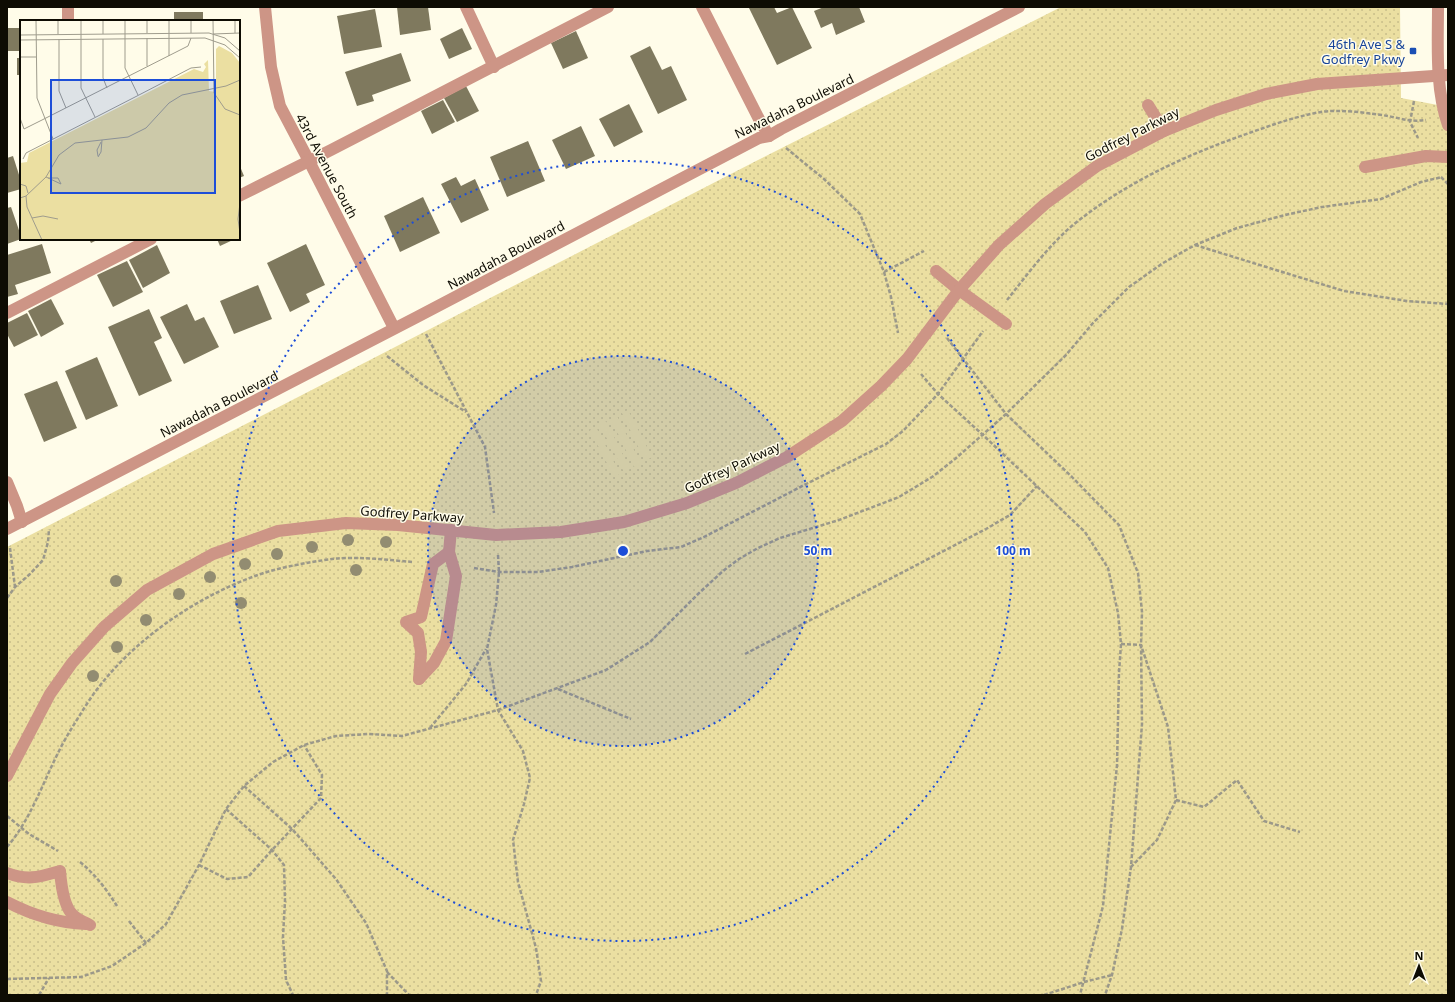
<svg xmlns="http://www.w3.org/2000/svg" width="1455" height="1002" font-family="'Noto Sans',sans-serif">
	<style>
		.park { fill: url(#park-dots) }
		.garden { fill: #ebdfa1 }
		.building { fill: #7f795e }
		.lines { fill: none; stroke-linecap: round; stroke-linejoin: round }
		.path { stroke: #9b9889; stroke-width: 2.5; stroke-dasharray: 4 2; stroke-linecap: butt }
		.minor { stroke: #cd9586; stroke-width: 12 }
		.tree { fill: #928c71 }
		.ring { fill: none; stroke: #1d4ed8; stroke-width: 2; stroke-dasharray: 2 4 }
		.transit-dot { fill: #1a4fb4; stroke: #fffce9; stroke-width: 1.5 }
		.labels { text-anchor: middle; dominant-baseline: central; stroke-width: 3; stroke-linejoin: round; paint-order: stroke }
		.transit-label { font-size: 13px; fill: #164399; stroke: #fffce9; text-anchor: end }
		.street-label { font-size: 13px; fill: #0e0c03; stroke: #fffce9 }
		.inset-road { fill: none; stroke: #9f9c8d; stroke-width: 1 }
		.view { fill: #1d4ed8; fill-opacity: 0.15; stroke: #1d4ed8; stroke-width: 2 }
		.inset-edge { fill: none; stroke: #0e0c03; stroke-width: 2 }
		.centre { fill: #1d4ed8; stroke: #fffce9; stroke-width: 2 }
		.ring-label { font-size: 12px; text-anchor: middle; font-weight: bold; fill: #1d4ed8; stroke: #fffce9; stroke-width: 3; stroke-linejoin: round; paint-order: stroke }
	</style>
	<defs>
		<pattern id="park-dots" width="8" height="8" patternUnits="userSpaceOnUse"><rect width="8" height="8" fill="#ebdfa1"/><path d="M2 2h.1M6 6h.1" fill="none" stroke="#c8be89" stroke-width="1.8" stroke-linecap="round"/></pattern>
	</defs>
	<rect width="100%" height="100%" fill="#fffce9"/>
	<path class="park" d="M1061,7H1400L1401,98L1448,107V995H7V547L758,160Z"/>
	<g class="garden">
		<path d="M628,410L652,457L645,461L622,413Z"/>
		<path d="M617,416L641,464L634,467L611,419Z"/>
		<path d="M606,421L630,469L624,472L600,425Z"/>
		<path d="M596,427L620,474L614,477L590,430Z"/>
	</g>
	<g class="building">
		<path d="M397,7H428L431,30L400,35Z"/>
		<path d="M751,7H774L777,13L792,7L812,48L777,65L749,8Z"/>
		<path d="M824,7H859L865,22L836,35L832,23L821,28L814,11Z"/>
		<path d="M375,9L382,47L344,54L337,16Z"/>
		<rect x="174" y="12" width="29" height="9"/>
		<rect x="7" y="28" width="14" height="23"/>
		<path d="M462,28L472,49L449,59L440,39Z"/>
		<path d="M576,31L588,58L563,69L551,43Z"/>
		<path d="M650,46L662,70L671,66L687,100L658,114L630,56Z"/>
		<path d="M401,53L411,81L372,95L374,101L357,106L345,72Z"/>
		<rect x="17" y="58" width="4" height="17"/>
		<path d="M466,86L479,111L457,122L444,98Z"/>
		<path d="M443,100L455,122L432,134L421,111Z"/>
		<path d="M629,104L643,132L614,147L599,119Z"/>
		<path d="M581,126L595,156L566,169L552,140Z"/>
		<path d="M528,141L545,181L507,197L490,157Z"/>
		<path d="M13,156L21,181V189L7,193V158Z"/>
		<path d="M239,164L244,176L239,178Z"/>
		<path d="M456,177L461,186L475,179L489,210L461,223L441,184Z"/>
		<path d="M423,197L440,233L400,252L384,216Z"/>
		<path d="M11,207L21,236V239L7,244V208Z"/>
		<path d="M89,239H99L91,243Z"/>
		<path d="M217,239H235L220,246Z"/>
		<path d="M42,244L51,273L15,285L18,294L7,297V255Z"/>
		<path d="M306,244L325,285L306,294L310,302L290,312L267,263Z"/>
		<path d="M157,245L170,273L143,288L129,260Z"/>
		<path d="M127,261L143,292L113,307L97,275Z"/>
		<path d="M258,285L272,319L234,334L220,301Z"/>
		<path d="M51,299L64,324L41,337L28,311Z"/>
		<path d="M187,304L195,321L204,317L219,347L184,364L160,317Z"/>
		<path d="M149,309L162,338L154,342L172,381L139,396L108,327Z"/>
		<path d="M27,313L38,335L14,347L7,334V323Z"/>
		<path d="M97,357L118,406L86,420L65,371Z"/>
		<path d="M57,381L77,428L44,442L24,394Z"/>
	</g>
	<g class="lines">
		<g class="path">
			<path d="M1414,101L1410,122L1418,138"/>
			<path d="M786,148L824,179L860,214L884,272L891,297L898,333"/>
			<path d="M1441,177L1448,184"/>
			<path d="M1195,245L1344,291L1407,301L1448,304"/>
			<path d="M884,272L924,251"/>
			<path d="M1007,300C1027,275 1048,246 1073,225C1126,182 1188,154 1252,132C1275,124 1297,116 1321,112C1339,109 1370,113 1388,116C1404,119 1409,122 1426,120"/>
			<path d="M426,334L485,447L494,513"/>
			<path d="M947,338L1006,414L1072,477L1119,525L1138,573L1142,612L1141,645L1142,724L1131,867L1122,929L1112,975L1105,995"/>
			<path d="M387,356L423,385L466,412"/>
			<path d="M921,374L938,394L983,435L1085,532L1108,568L1118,613L1121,644L1119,673L1117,765L1103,906L1080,995"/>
			<path d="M10,548L15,587"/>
			<path d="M498,555L499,572L496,605L487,649L498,710L523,751L530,778L524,804L513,840L518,882L536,948L541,981L536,995"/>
			<path d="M474,568L499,572H538L572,567L647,551L681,547L704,537L808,483L886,444L903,431L938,394L983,331"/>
			<path d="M7,598L15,587L30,574L43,560L48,542L49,529"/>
			<path d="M1121,644L1141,645L1168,727L1176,800L1157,840L1131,867"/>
			<path d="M745,654L986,529L1010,515L1037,486"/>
			<path d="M558,689L631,719"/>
			<path d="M430,728L466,684L486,649"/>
			<path d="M244,786L292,829L336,879L366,923L387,971V995"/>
			<path d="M1176,800L1204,807L1237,780L1264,821L1300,832"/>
			<path d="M226,809L272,850L284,865L285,901L283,937L286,980L293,995"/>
			<path d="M7,816L29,834L58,851"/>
			<path d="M7,847C31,819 43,782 60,749C67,735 75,723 83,710C120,649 189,600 255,576C276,568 309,562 332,559C356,556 388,560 413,562"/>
			<path d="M80,862C96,875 106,889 117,906"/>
			<path d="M199,865L227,879L248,877L272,850L321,798L322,775L304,745"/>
			<path d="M129,921L146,943"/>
			<path d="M387,972L409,995"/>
			<path d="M7,979L81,977L112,966L146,943L166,924L199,865L226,809L244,786L273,762L304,745L336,736L369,734L402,736L498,710L606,670L650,642L698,594L723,571L739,559L758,548L780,538L839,520L899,497L932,477L955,459L1006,414L1066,355L1093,323L1129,287L1163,263L1195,245L1237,228L1285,215L1322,207L1381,199L1421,182L1442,177"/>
			<path d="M39,995L49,978"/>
			<path d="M1044,995L1084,982L1112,975"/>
		</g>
		<g class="minor">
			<path d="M265,7L271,67L280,106L309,161L394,328"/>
			<path d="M466,7L494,67"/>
			<path d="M702,7L760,121L769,136"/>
			<path d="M1438,7C1438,46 1435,87 1448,125"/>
			<path d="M68,21V7"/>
			<path d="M1148,105L1164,131"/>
			<path d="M1365,167L1426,156L1448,157"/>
			<path d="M239,196L331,150L608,7"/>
			<path d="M936,271L959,290L1006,324"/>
			<path d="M7,313L151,239"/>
			<path d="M7,482L17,506L22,522"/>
			<path d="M7,529L417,317L759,138L769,136L781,129L1019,7"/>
			<path d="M419,679L434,663L446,641L456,576L449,552L451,530"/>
			<path d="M419,679L421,652L418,633L406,622L421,617L433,564L449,552"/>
			<path d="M7,776L50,694L72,663L104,627L147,590L213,554L278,531L346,523L398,525L496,535L561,532L624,522L687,503L736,483L787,457L842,421L881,386L907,359L959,290L999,245L1045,204L1097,166L1164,131L1216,110L1266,94L1317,84L1448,75"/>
			<path d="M7,873C28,881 39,877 60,871C61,883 64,907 73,915C77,919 84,922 90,925"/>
			<path d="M7,902C32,915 58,923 86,924"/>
		</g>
	</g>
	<g class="tree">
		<circle cx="348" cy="540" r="6"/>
		<circle cx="386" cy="542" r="6"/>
		<circle cx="312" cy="547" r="6"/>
		<circle cx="277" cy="554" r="6"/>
		<circle cx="245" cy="564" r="6"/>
		<circle cx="356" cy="570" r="6"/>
		<circle cx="210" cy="577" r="6"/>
		<circle cx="116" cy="581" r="6"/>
		<circle cx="179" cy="594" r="6"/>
		<circle cx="241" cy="603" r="6"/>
		<circle cx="146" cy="620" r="6"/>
		<circle cx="117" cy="647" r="6"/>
		<circle cx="93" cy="676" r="6"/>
	</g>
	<circle cx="623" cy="551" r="195" fill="#1d4ed8" fill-opacity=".12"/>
	<g class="ring">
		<circle cx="623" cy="551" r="195"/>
		<circle cx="623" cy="551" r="390"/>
	</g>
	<rect class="transit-dot" x="1409" y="47" width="8" height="8" rx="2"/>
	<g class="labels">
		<g class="transit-label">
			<text x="1405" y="44">46th Ave S &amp;<tspan x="1405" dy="15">Godfrey Pkwy</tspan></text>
		</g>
		<g class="street-label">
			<text transform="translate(794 106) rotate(-26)">Nawadaha Boulevard</text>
			<text transform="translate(1132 134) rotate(-27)">Godfrey Parkway</text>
			<text transform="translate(327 166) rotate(62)">43rd Avenue South</text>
			<text transform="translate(506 255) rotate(-28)">Nawadaha Boulevard</text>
			<text transform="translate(219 404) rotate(-27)">Nawadaha Boulevard</text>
			<text transform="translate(732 467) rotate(-25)">Godfrey Parkway</text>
			<text transform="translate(412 514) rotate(4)">Godfrey Parkway</text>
		</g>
	</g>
	<g transform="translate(20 20)">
		<rect width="220" height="220" fill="#fffce9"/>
		<path d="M199,26L212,33L220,43V220H0V143L7,142L9,133L174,49L183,52L186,47L184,44L188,40L189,71L196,72V29Z" fill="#ebdfa1"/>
		<path class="inset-road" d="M16,0L17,78L33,119M38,0V14M61,0V68L75,97M83,0V14M105,0V48L118,75M127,0V13M171,0V13M193,0L194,73L205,89L220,95M215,0V13M193,14L220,13M0,15L189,13L205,18L220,31M127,18V46M39,19V71L46,88M83,19V58L87,68M0,20L185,18L205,25L220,38M149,36V0M0,37H16M0,98L4,109L22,100L168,26L171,18M78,136L77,130L81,122M78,137L81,132L82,120M3,139L6,133L117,76L171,48L181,47M26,157L41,164M28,158H38L41,164M0,164L6,166L8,173M6,176L7,187L22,220M0,178L6,176L26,157L39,135L55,123L108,117L126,108L149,83L162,75L206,66L220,60M220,183L218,199L220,213M12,198L23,196L38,199"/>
		<path class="view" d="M31,60H195V173H31Z"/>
		<rect width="220" height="220" class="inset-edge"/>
	</g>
	<circle cx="623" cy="551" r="6" class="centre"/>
	<g class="ring-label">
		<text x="818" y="555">50 m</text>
		<text x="1013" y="555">100 m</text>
	</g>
	<rect width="1455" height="1002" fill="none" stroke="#0e0c03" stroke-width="16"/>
	<g transform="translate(1419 966)" stroke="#fffce9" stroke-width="3" paint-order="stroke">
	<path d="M0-3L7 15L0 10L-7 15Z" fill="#0e0c03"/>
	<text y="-6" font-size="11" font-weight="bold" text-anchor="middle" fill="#0e0c03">N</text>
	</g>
</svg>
